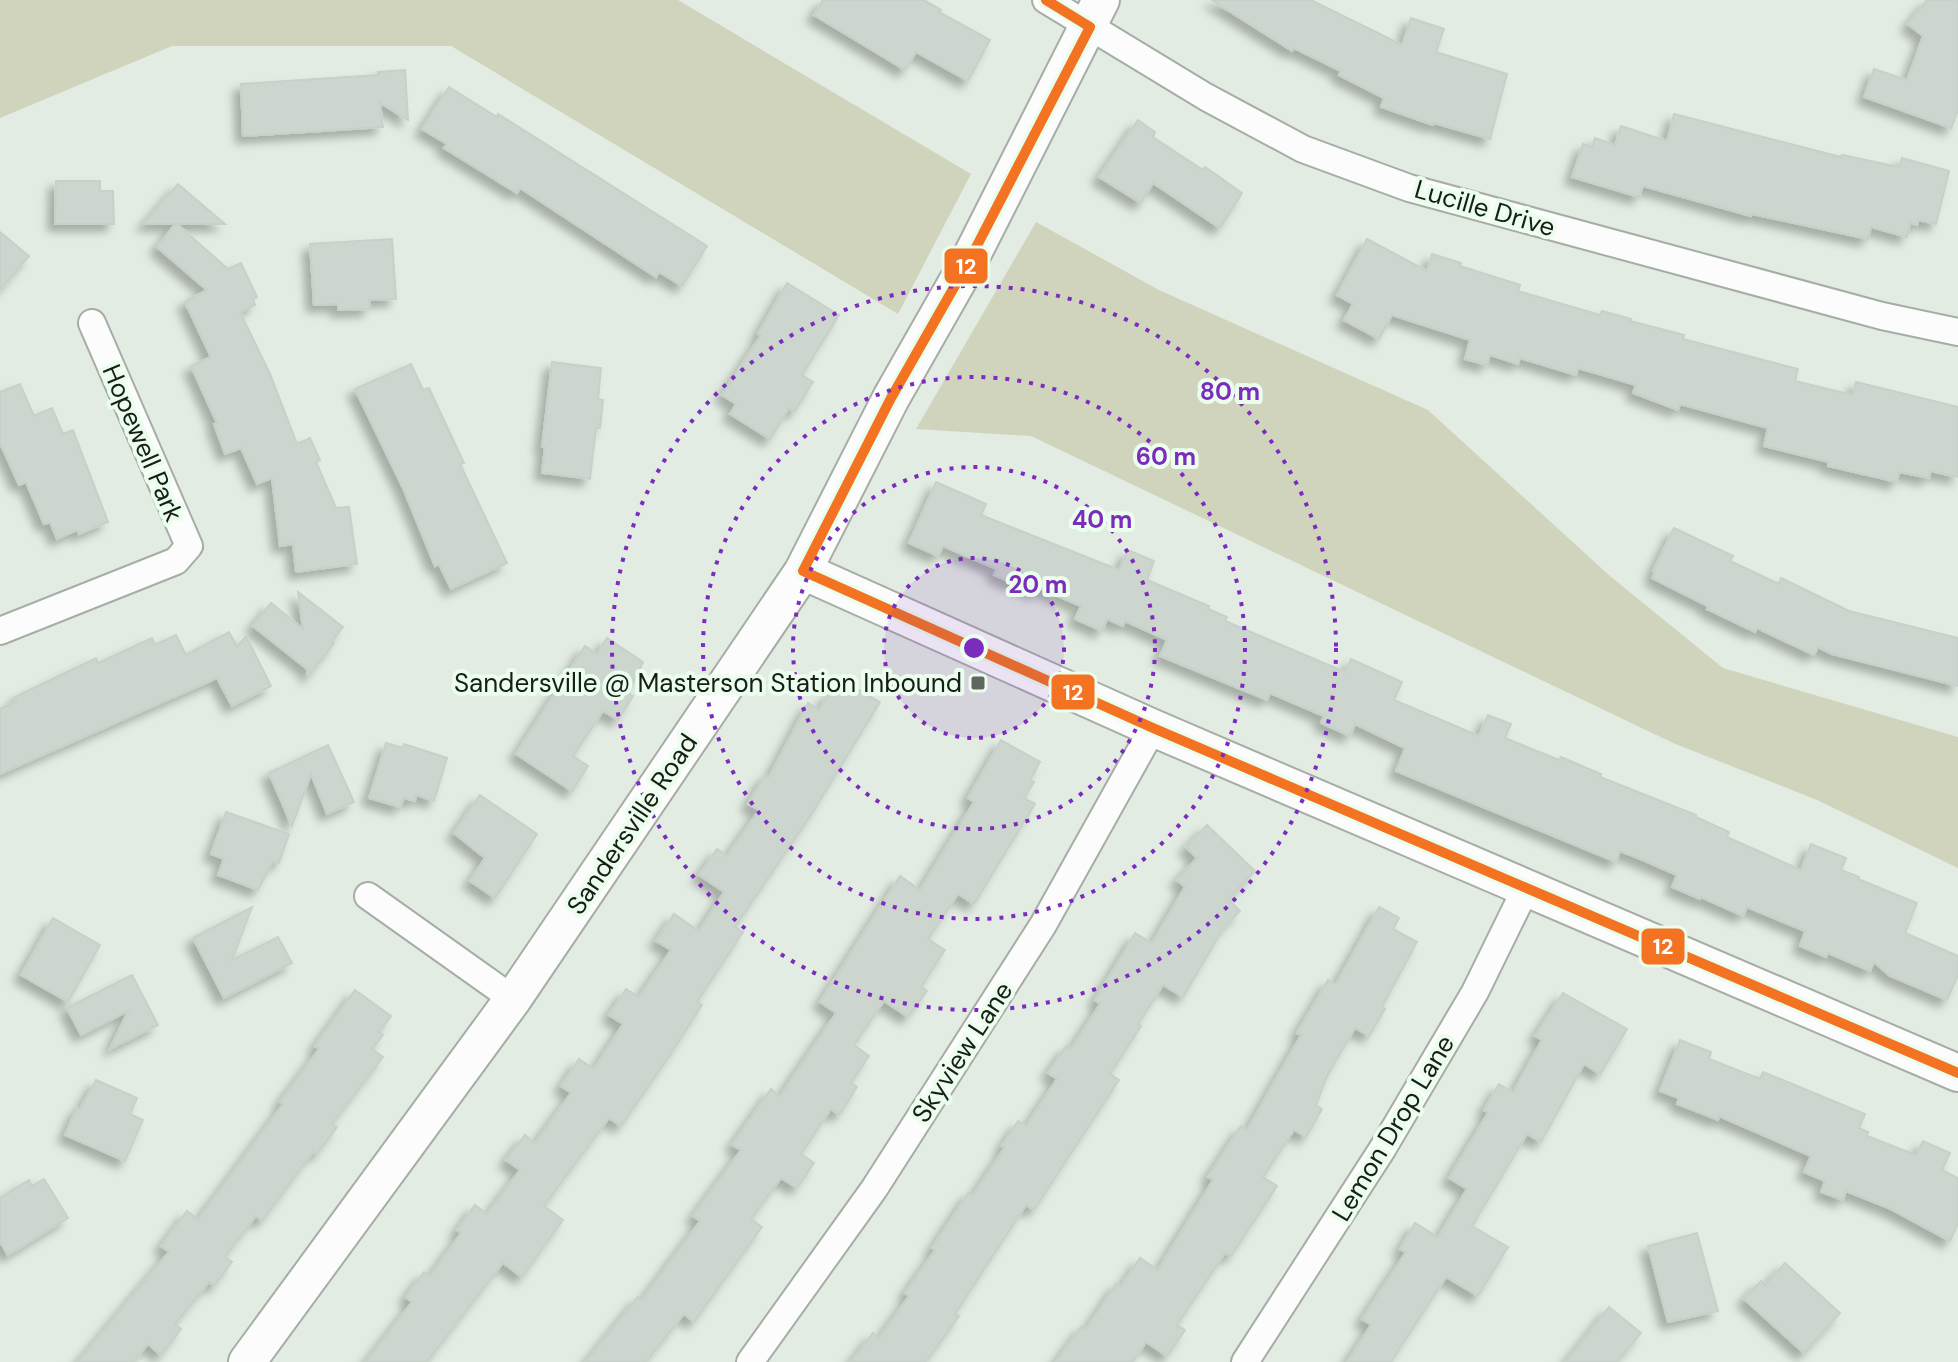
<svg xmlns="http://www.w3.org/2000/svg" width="1958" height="1362" font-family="'DM Sans',sans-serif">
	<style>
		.green { fill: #d1d4bd }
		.building { fill: #ccd5ce; stroke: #c7d0c9; stroke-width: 2; filter: url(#shadow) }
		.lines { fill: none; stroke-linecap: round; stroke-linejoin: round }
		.street-casing { stroke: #a6ada6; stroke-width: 30 }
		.secondary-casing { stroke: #a6ada6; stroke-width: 40 }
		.street { stroke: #fbfcfb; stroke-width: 26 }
		.secondary { stroke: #fbfcfb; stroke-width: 36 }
		.bus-1-casing { stroke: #ebfdec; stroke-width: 16 }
		.bus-1 { stroke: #f37322; stroke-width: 10 }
		.ring { fill: none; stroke: #7b2cbf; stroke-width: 4; stroke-dasharray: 4 8 }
		.poi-dot { fill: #5e665f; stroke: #ebfdec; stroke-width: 3 }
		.labels { text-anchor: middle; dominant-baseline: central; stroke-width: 8; stroke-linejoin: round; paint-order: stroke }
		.street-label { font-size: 26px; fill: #171e18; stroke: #ebfdec }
		.poi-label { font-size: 26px; fill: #171e18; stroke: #ebfdec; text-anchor: end }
		.centre { fill: #7b2cbf; stroke: #ebfdec; stroke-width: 4 }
		.ring-label { font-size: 24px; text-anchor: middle; font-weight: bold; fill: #7b2cbf; stroke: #ebfdec; stroke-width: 8; stroke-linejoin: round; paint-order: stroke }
		.line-badge { stroke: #ebfdec; stroke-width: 3 }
		.badge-label { font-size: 22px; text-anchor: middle; font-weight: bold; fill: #fff }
	</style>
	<defs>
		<filter id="shadow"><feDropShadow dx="-7" dy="7" stdDeviation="4" flood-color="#0004"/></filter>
	</defs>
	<rect width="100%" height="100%" fill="#e2ece2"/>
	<g class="green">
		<path d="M0,0H678L971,174L898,314L451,46H172L0,118Z"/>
		<path d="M1036,222L1159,290L1428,410L1610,576L1723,668L1958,737V868L1817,800L1673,743L1031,436L916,429Z"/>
	</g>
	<g class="building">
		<path d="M823,0H924L941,10L939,12L990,40L968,81L916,52L905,70L814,15Z"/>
		<path d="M1212,0H1311L1402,45L1411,18L1444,29L1436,52L1507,74L1490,139L1434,123L1433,125L1381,107L1384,98L1339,75L1341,71L1294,48L1292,51Z"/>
		<path d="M1927,0H1958V110L1951,128L1864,97L1874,69L1907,80L1923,36L1908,24Z"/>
		<path d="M405,70L408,120L380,103L383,127L243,136L241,84L378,75V72Z"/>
		<path d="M449,87L497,117L498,114L707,246L682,286L659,272L656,277L520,188L517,193L444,148L447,144L422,129Z"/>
		<path d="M1674,114L1841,157L1842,155L1899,167L1902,158L1949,171L1936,224L1918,220L1917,225L1910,223L1907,237L1871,227L1868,239L1752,214L1751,216L1643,186L1639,197L1572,177L1583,144L1592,147L1595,138L1615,145L1621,126L1667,141Z"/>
		<path d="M1138,120L1155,132L1153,137L1203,170L1205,167L1242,193L1220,228L1153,183L1141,203L1099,177Z"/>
		<path d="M56,181H100V191H113L114,224H55Z"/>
		<path d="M178,184L225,224H177L228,269L241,263L257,297L253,299L255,305L240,312L270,374L297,444L310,438L320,460L316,462L336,508L349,507L357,564L296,572L293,544L280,546L272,478L257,484L241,448L225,454L214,424L217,423L191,366L211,357L185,302L207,290L157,247L175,224H144Z"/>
		<path d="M0,232L29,256L0,290Z"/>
		<path d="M392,239L396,299L369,300L370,309L338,310V304L314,305L310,244Z"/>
		<path d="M1367,239L1427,271L1432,254L1461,263L1460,266L1520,285L1518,291L1600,315L1602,311L1631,319L1630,321L1684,335L1683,339L1798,369L1795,381L1853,395L1856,382L1958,407V477L1930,471L1929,478L1899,472L1897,482L1828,466L1829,462L1764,446L1768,428L1680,404L1678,410L1633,393L1636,385L1578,368L1576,375L1520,358L1518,364L1490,355L1487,365L1465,359L1470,340L1392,315L1379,339L1344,320L1353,304L1337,295Z"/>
		<path d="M787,283L839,315L802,375L813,382L794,412L789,408L770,439L730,414L736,404L722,395L761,335L758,334Z"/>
		<path d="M552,362L601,368L598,399L603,400L600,428H596L590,479L542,473L545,447H542Z"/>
		<path d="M411,364L423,390L429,388L464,463L460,464L507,563L451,589L439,564L435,566L403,488L355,389Z"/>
		<path d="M20,384L34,416L52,408L63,434L73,430L108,522L79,534L77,530L57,539L50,522L44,524L26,482L19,485L0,443V392Z"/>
		<path d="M936,482L986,504L981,515L1119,570L1128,550L1154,561L1147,580L1209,606L1208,609L1227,617L1225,621L1345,672L1351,659L1402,682L1394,700L1479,736L1488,715L1511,724L1505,738L1559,760L1561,757L1601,774L1600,777L1696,815V817L1729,832L1727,837L1801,870L1811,844L1846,858L1841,870L1859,877L1858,879L1917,903L1905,933L1958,956V975L1947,1000L1890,976L1874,962L1870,971L1828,953L1826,957L1800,946L1805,931L1747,907L1743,916L1701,897L1700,899L1672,887L1677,875L1643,860L1620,851L1616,862L1396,771L1405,748L1355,724L1350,736L1321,723L1324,716L1270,693L1267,700L1160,656L1167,640L1125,621L1123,626L1107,619L1102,631L1075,619L1081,606L1039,588L1037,593L994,575L997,569L943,546L938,556L909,543Z"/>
		<path d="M1674,528L1733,556L1730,561L1779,584L1781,578L1849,611L1958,638V686L1832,654L1818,647L1814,655L1757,628L1755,632L1707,609L1708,606L1652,578L1655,572L1653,571Z"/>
		<path d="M298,592L343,627L332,641L334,643L308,677L307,669L253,626L271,603L303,629Z"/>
		<path d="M229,632L237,647L246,636L271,686L232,706L217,678L0,774V709L17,701L15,697L96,658L98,663L152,638L155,645L176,635L186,655Z"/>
		<path d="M607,638L643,662L628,693L633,696L618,720L603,711L573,756L588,766L572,791L516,754L585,646L597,654Z"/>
		<path d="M842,680L880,702L811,815L735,927L743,932L697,1002L702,1005L670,1055L621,1126L609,1118L544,1206L563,1220L522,1277L503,1263L427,1362H366L412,1302L406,1297L424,1272L430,1276L461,1233L457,1230L475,1205L487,1214L520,1170L506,1160L525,1135L535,1143L571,1093L561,1086L579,1059L594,1069L623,1024L609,1015L626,989L639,997L671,950L656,941L674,914L699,931L724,892L699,875L717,849L727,856L759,810L748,804L765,775L769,777L808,703L819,710L829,693L833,695Z"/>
		<path d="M1001,740L1040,762L1030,780L1034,782L1024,798L1035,804L974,904L958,894L928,939L945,950L921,987L927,991L908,1017L884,1001L854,1045L869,1056L851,1083L857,1087L839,1115L831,1109L801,1154L814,1163L797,1188L781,1178L751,1219L762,1227L694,1322L684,1314L646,1362H586L638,1297L642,1300L700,1221L693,1216L741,1150L732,1145L771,1089L780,1096L836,1013L820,1002L900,876L920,890L974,802L968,798Z"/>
		<path d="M386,743L403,748L404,744L447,758L434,801L416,795L415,801L404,798L400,807L369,798Z"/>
		<path d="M328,745L354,802L327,814L311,774L292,826L269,773Z"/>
		<path d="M480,795L537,834L495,898L470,881L485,858L454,833Z"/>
		<path d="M226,812L289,834L279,863L273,861L258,890L218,875L224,859L211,854Z"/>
		<path d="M1207,825L1255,871L1228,899L1240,911L1224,927L1183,997L1163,985L1138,1024L1141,1026L1110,1074L1119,1080L1034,1210L1026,1205L955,1314L959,1316L926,1362H851L873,1333L879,1338L909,1296L905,1293L935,1250L932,1248L969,1192L973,1195L1005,1147L1002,1146L1018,1121L1026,1126L1057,1079L1048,1073L1066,1046L1071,1049L1100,1004L1095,1000L1135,933L1152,943L1185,887L1177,880L1197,858L1186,847Z"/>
		<path d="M252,907L232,960L278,937L292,963L224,998L193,938Z"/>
		<path d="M1379,907L1399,918L1393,929L1417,942L1382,1007L1385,1009L1369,1036L1355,1028L1328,1074L1316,1105L1322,1109L1306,1137L1294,1130L1263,1177L1277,1186L1231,1256L1225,1253L1177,1325L1185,1330L1167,1356L1146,1342L1133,1362H1056L1082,1326L1086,1329L1117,1283L1121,1286L1140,1258L1158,1270L1213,1180L1208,1177L1241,1126L1247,1130L1301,1035L1297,1033L1328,980L1336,984Z"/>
		<path d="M53,918L100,945L68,1002L21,975Z"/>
		<path d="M132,975L158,1025L110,1049L128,1011L81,1035L67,1008Z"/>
		<path d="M355,990L391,1016L379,1032L383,1035L372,1049L383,1057L332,1124L337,1127L317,1154L313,1152L262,1221L256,1216L225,1257L232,1262L214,1286L209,1282L175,1324L181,1329L161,1355L148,1344L134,1362H78L169,1252L161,1246L187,1211L198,1219L223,1186L283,1104L280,1102L319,1049L315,1046Z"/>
		<path d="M1563,993L1627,1029L1600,1074L1584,1064L1541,1142L1527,1134L1472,1226L1508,1247L1478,1296L1446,1277L1391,1362H1347L1371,1325L1362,1319L1406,1252L1400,1249L1415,1223L1438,1237L1467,1189L1449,1178L1488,1113L1484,1110L1499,1084L1513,1092L1542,1040L1535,1036Z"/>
		<path d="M1680,1040L1711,1052L1709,1059L1760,1079L1763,1072L1865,1114L1859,1128L1868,1132L1867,1136L1916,1155L1923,1141L1950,1153L1942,1170L1958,1178V1223L1950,1241L1891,1209L1846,1191L1843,1200L1821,1192L1825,1181L1804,1172L1811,1156L1719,1116L1718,1120L1677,1104L1679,1098L1660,1091Z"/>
		<path d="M96,1080L137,1098L130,1114L143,1120L125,1161L65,1135L77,1108L80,1109Z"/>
		<path d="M44,1179L68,1218L8,1255L0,1242V1198L29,1180L32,1186Z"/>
		<path d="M1697,1233L1718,1311L1668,1322L1648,1246Z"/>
		<path d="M1785,1263L1840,1313L1804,1353L1744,1299L1761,1281L1765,1285Z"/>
		<path d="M1609,1307L1641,1333L1617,1362H1566Z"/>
	</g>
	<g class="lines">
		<g class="street-casing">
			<g id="street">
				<path d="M1046,0L1206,97L1303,149L1409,188L1882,316L1958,332"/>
				<path d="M0,631L176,561L189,546L92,323"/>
				<path d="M368,896L513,999"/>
				<path d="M750,1362L874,1189L1043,925L1153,728"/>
				<path d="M1245,1362L1383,1148L1475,992L1527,886"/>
			</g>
		</g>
		<g class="secondary-casing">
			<g id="secondary">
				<path d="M803,571L1153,728L1958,1073"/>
				<path d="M247,1362L513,999L803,571L891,398L969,261L1101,0"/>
			</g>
		</g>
		<use href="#street" class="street"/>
		<use href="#secondary" class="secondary"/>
		<g class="bus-1-casing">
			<path id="bus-1" d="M1046,0L1090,27L969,261L891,398L803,571L1153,728L1958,1073"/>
		</g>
		<use href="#bus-1" class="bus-1"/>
	</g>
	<circle cx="974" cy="648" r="90" fill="#7b2cbf" fill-opacity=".12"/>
	<g class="ring">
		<circle cx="974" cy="648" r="90"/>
		<circle cx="974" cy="648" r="181"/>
		<circle cx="974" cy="648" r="271"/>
		<circle cx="974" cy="648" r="362"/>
	</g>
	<rect class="poi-dot" x="970" y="675" width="16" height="16" rx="4"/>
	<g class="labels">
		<g class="street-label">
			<text transform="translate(1485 208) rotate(16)">Lucille Drive</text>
			<text transform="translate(143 443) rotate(67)">Hopewell Park</text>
			<text transform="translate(632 824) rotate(-56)">Sandersville Road</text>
			<text transform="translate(962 1052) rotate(-57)">Skyview Lane</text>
			<text transform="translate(1393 1128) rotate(-59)">Lemon Drop Lane</text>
		</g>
		<g class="poi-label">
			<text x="962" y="683">Sandersville @ Masterson Station Inbound</text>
		</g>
	</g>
	<circle cx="974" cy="648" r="12" class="centre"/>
	<g class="ring-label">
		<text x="1230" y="400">80 m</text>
		<text x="1166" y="465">60 m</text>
		<text x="1102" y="528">40 m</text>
		<text x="1038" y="593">20 m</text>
	</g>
	<g class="line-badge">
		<rect x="943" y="247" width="46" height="38" rx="8" fill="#f37322"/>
		<rect x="1050" y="673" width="46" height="38" rx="8" fill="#f37322"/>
		<rect x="1640" y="927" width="46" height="39" rx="8" fill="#f37322"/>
	</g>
	<g class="badge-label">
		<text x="966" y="274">12</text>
		<text x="1073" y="700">12</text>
		<text x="1663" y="954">12</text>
	</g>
</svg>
